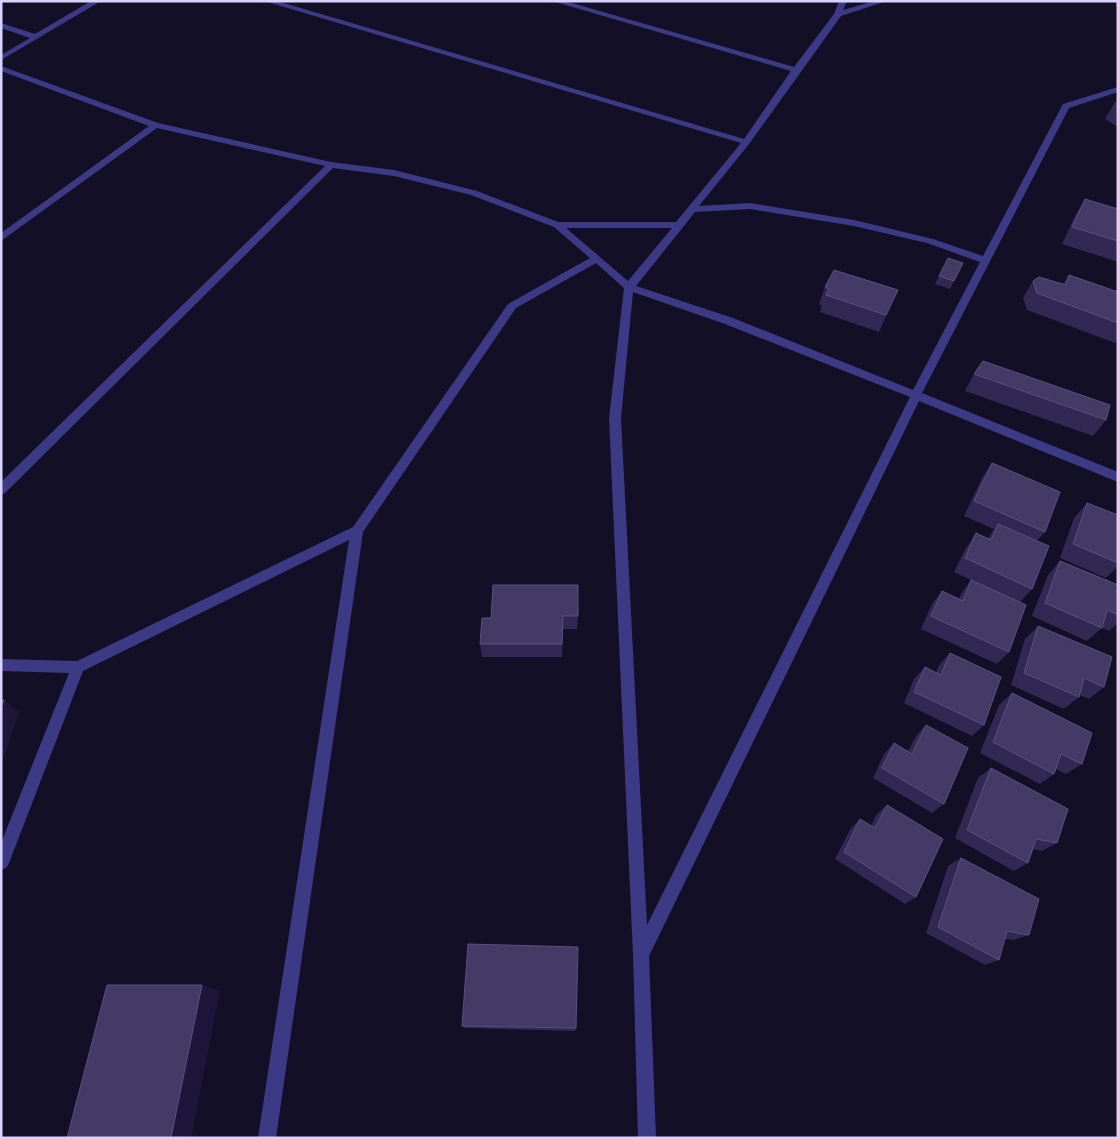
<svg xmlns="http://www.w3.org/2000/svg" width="1119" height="1139" font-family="'Sofia Sans Condensed',sans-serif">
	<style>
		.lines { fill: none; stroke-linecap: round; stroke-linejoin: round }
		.minor { fill: #3d3a85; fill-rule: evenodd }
		.wall { fill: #312854 }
		.shaded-wall { fill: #1d163a }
		.building { fill: #433a66; stroke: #5a527e }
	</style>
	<rect width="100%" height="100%" fill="#130f26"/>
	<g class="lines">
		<g class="minor">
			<path d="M91,1H101L1,60V55L30,38L1,28V23L35,34Z"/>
			<path d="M264,1H277L744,139L791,71L552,1H565L794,67L834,14L839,1H847L843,10L874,1H887L841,16L749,144L699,206L750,203L854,220L933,239L983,256L1063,104L1118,87V92L1069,108L922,393L1118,472V482L919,401L649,956L656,1138H638L633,955L609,418L624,288L596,263L516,308L363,532L276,1138H258L349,540L83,671L9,863L6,868L1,870V843L69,673L1,671V659L77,661L353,527L508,304L590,258L554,227L471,195L394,176L333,168L5,493L1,495V482L325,166L157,128L1,241V233L149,126L1,71V66L158,123L331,162L394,170L477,191L558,222H676L741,143ZM750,209L854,226L927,243L980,262L913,390L733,318L636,286L695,212ZM566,228H672L628,281ZM633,292L725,324L910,397L647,925L621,418Z"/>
		</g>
	</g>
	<g class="wall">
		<path d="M1117,1H1118V7L1115,5Z"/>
		<path d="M1118,101V127L1105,119L1115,102Z"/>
		<path d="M1085,199L1118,209V262L1062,244L1075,216Z"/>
		<path d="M948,258L963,263L950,289L935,284Z"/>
		<path d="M1069,275L1118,292V339L1115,343L1027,310L1023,298L1033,281L1063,284Z"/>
		<path d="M825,287L891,306L879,332L820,312L822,306L819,304Z"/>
		<path d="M974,374L1106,420L1093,436L965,391Z"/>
		<path d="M992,463L1045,532L1037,541L1032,589L1020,602L1009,652L997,664L921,629L932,604L942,591L959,599L961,594L971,580L954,572L966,548L976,533L988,538L994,529L964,516L982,478Z"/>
		<path d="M1087,503L1118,515V566L1106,578L1060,558L1074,518Z"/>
		<path d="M1060,561L1118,585V623L1109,631L1102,628L1087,641L1032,616L1048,575Z"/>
		<path d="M578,616L577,629H563L562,657H482L480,644L491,618Z"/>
		<path d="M1038,626L1104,687L1089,699L1080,695L1079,697L1064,709L1011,685L1025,639Z"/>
		<path d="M950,653L984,725L972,736L904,703L914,679L925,667L936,673L939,665Z"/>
		<path d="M1012,693L1082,764L1066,774L1056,769L1054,774L1040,784L980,753L999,705Z"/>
		<path d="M926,725L944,804L932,813L873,778L884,754L894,743L908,751L916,736Z"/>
		<path d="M991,768L1057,843L1042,851L1033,849L1028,863L1014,871L955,838L978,778Z"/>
		<path d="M887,805L916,897L905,904L835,859L851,828L860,819L871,826L877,814Z"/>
		<path d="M961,858L1029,935L1014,940L1005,939L999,960L985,965L926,933L948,866Z"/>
		<path d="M462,1026L576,1028L575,1031L465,1028Z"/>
	</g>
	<g class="shaded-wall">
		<path d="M898,290L891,306L879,332L886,315Z"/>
		<path d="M4,700L20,712L1,764V708Z"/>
		<path d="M202,985L220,991L191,1138H171Z"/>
	</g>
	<g class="building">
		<path d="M1085,199L1118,209V241L1072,227Z"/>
		<path d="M948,258L963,263L954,281L939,276Z"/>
		<path d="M834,270L898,290L886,315L826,295L829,289L825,287Z"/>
		<path d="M1069,275L1118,292V323L1037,293L1033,281L1039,277L1066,285Z"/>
		<path d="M983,361L1110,405L1106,420L974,374Z"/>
		<path d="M992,463L1060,492L1045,532L974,501Z"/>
		<path d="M1087,503L1118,515V563L1073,544Z"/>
		<path d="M998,524L1049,546L1032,589L965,558L976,533L991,540Z"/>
		<path d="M1060,561L1118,585V615L1107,610L1102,628L1045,603Z"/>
		<path d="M971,580L1026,605L1009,652L931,616L942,591L963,601Z"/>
		<path d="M493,585H578V616H563L562,644H480L482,618H491Z"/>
		<path d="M1038,626L1112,657L1104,687L1084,678L1079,697L1024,673Z"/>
		<path d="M950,653L1001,677L984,725L914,692L925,667L941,675Z"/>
		<path d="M1012,693L1092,733L1082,764L1061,754L1054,774L993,742Z"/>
		<path d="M1,700H4L1,708Z"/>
		<path d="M926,725L968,748L944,804L882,768L894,743L912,754Z"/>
		<path d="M991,768L1068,809L1057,843L1036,839L1028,863L967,830Z"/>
		<path d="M887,805L943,839L916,897L844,852L860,819L875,828Z"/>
		<path d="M961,858L1039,899L1029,935L1007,931L999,960L938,927Z"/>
		<path d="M468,944L578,947L576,1028L462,1026Z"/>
		<path d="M107,985H202L171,1138H67Z"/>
	</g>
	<rect width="1119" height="1139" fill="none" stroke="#d9d4ff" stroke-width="5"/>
</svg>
